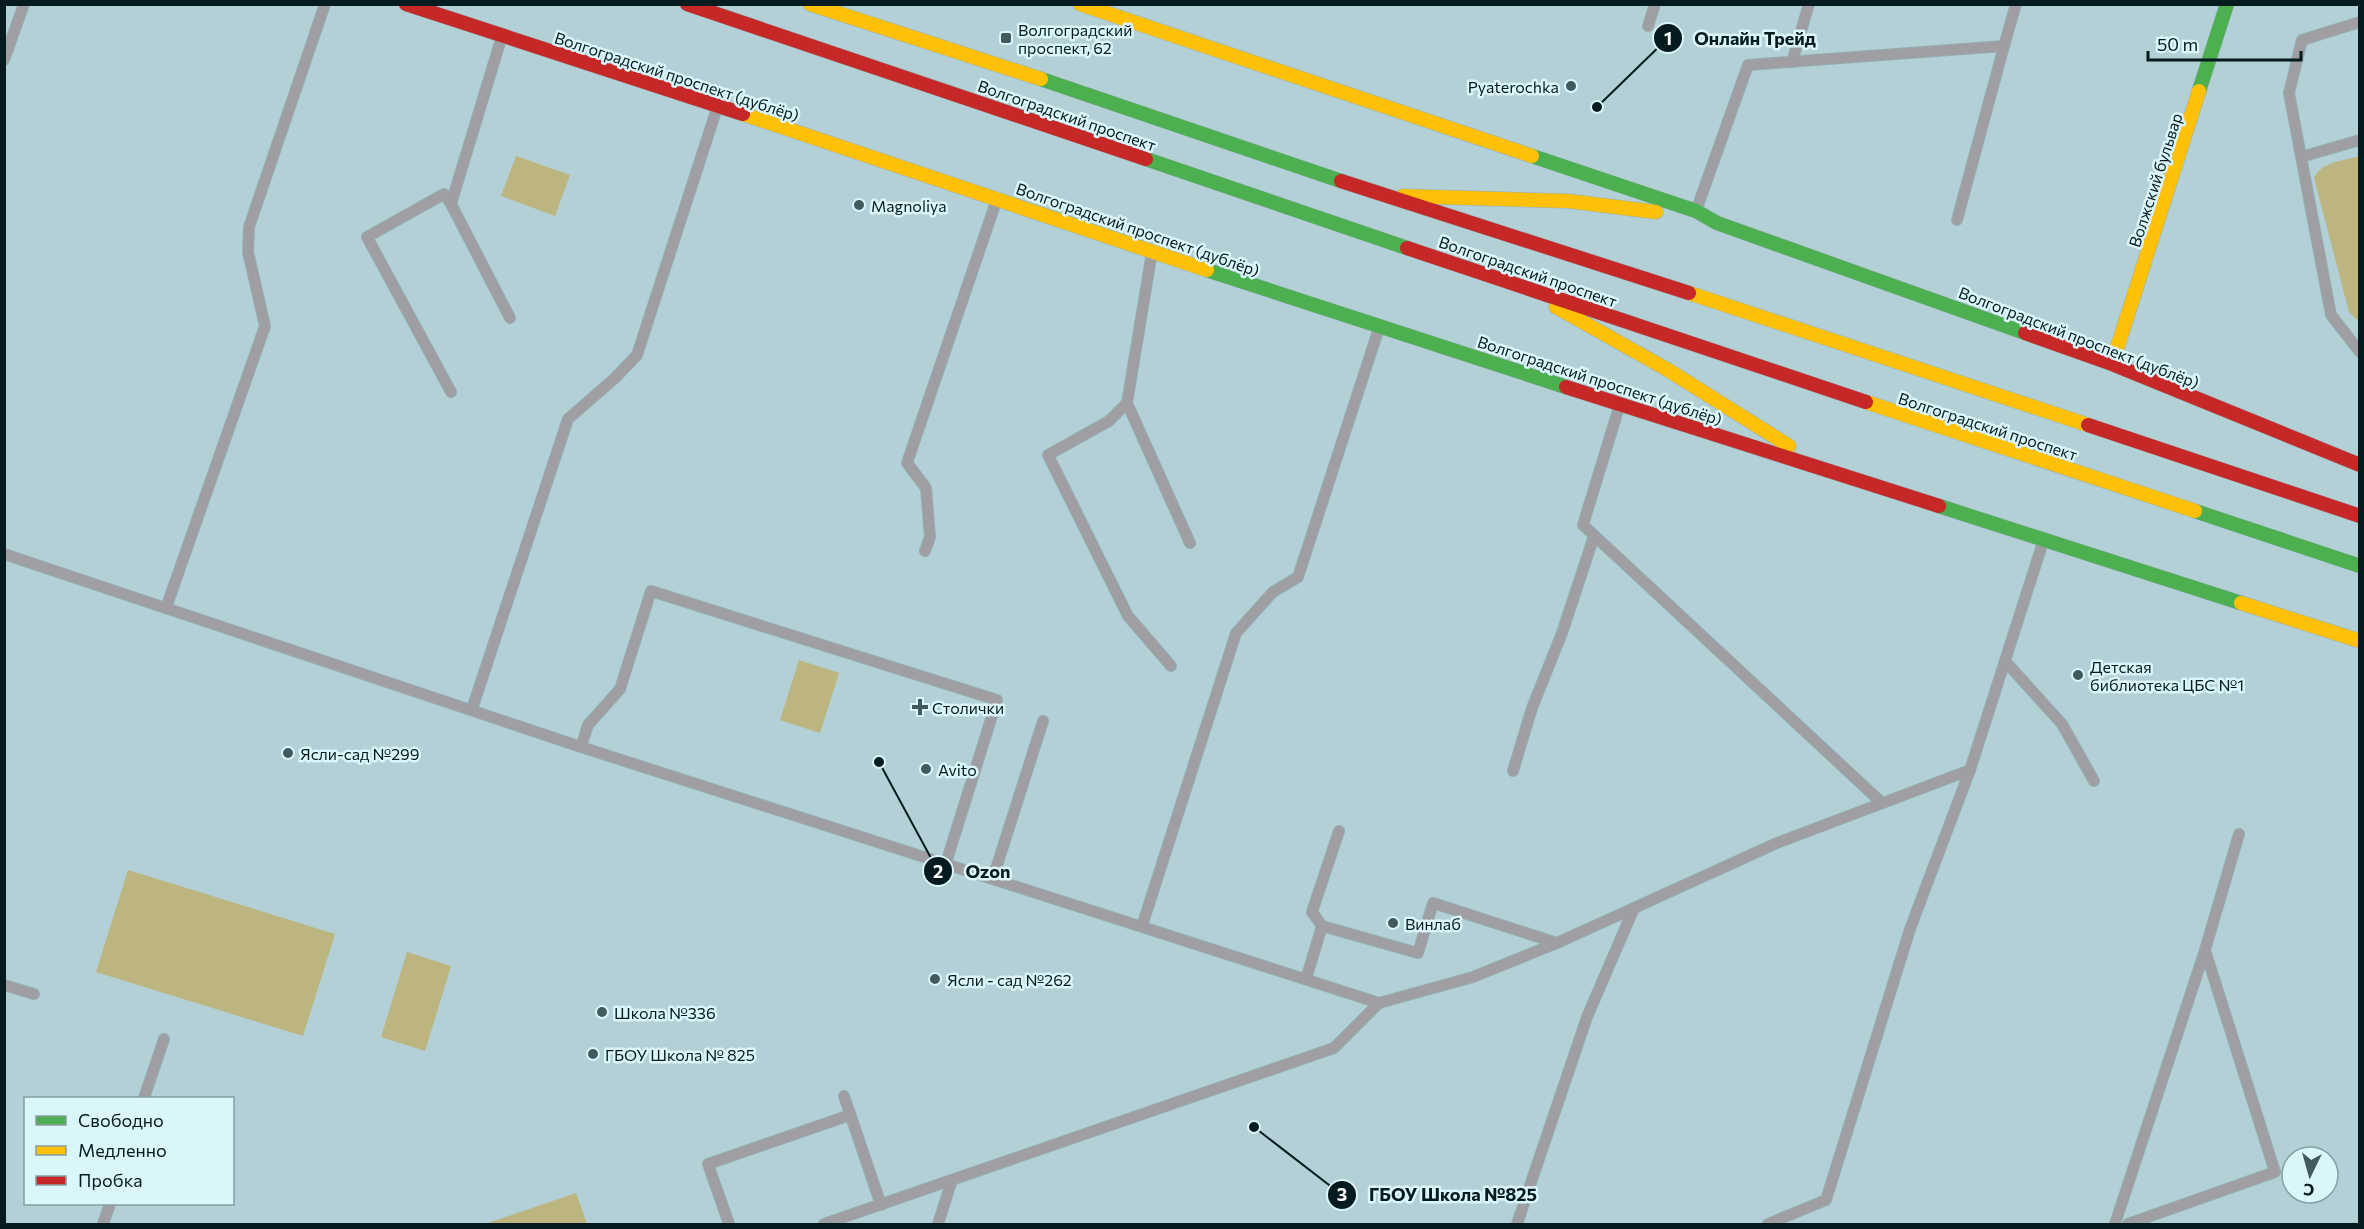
<svg xmlns="http://www.w3.org/2000/svg" width="2364" height="1229" font-family="Commissioner,sans-serif">
	<style>
		.green { fill: #bcb57f }
		.lines { fill: none; stroke-linecap: round; stroke-linejoin: round }
		.lane-casing { stroke: #95aeb2; stroke-width: 12 }
		.fast-casing { stroke: #95aeb2; stroke-width: 15 }
		.slow-casing { stroke: #95aeb2; stroke-width: 15 }
		.jam-casing { stroke: #95aeb2; stroke-width: 15 }
		.lane { stroke: #9e9ea3; stroke-width: 10 }
		.fast { stroke: #4caf50; stroke-width: 14 }
		.slow { stroke: #ffc107; stroke-width: 14 }
		.jam { stroke: #c62828; stroke-width: 14 }
		.poi-dot { fill: #425a5f; stroke: #dbf6fb; stroke-width: 2 }
		.labels { text-anchor: middle; dominant-baseline: central; stroke-width: 5; stroke-linejoin: round; paint-order: stroke }
		.poi-label { font-size: 16px; fill: #051b1f; stroke: #dbf6fb; text-anchor: start }
		.street-label { font-size: 16px; fill: #051b1f; stroke: #dbf6fb }
		.leader { fill: none; stroke: #051b1f; stroke-width: 2 }
		.callout-dot { fill: #051b1f; stroke: #dbf6fb; stroke-width: 2 }
		.mark-label { font-size: 18px; text-anchor: middle; font-weight: bold; fill: #fff }
		.callout-label { font-size: 18px; text-anchor: middle; font-weight: bold; fill: #051b1f; stroke: #dbf6fb; stroke-width: 5; stroke-linejoin: round; paint-order: stroke }
	</style>
	<rect width="100%" height="100%" fill="#b2d0d5"/>
	<g class="green">
		<path d="M516,156L570,175L555,216L501,196Z"/>
		<path d="M2359,156L2360,321H2358L2349,312L2314,178C2322,161 2344,161 2359,156Z"/>
		<path d="M799,660L839,673L820,733L780,720Z"/>
		<path d="M128,870L335,934L303,1036L96,972Z"/>
		<path d="M407,952L451,966L425,1051L381,1037Z"/>
		<path d="M576,1193L587,1224H485Z"/>
	</g>
	<g class="lines">
		<g class="lane-casing">
			<g id="lane">
				<path d="M2360,22L2302,40L2289,93L2331,315L2360,352"/>
				<path d="M1648,26L1655,4"/>
				<path d="M502,36L451,204L510,318"/>
				<path d="M4,60L24,4"/>
				<path d="M1792,62L1809,4"/>
				<path d="M2301,157L2360,140"/>
				<path d="M451,204L444,194L367,237L451,392"/>
				<path d="M1696,211L1748,65L2004,46L2016,4"/>
				<path d="M1957,220L2004,46"/>
				<path d="M1152,252L1127,403L1190,543"/>
				<path d="M1127,403L1109,421L1048,455L1128,616L1171,666"/>
				<path d="M1620,404L1583,525L1882,803"/>
				<path d="M925,551L930,537L926,488L907,463L997,199"/>
				<path d="M4,554L581,747L1379,1003L1473,977L1557,943L1777,843L1970,770L2043,542"/>
				<path d="M166,608L265,326L248,252L249,227L325,4"/>
				<path d="M2005,661L2062,724L2094,781"/>
				<path d="M472,709L568,419L615,378L637,355L717,108"/>
				<path d="M581,747L588,725L620,689L651,591L997,700L946,863"/>
				<path d="M1513,771L1532,708L1562,633L1594,536"/>
				<path d="M1339,831L1312,912L1322,926L1418,953L1433,903L1557,943"/>
				<path d="M993,878L1043,721"/>
				<path d="M1142,926L1236,633L1273,592L1298,577L1379,328"/>
				<path d="M1306,979L1322,926"/>
				<path d="M4,985L34,994"/>
				<path d="M844,1096L881,1205"/>
				<path d="M144,1098L164,1039"/>
				<path d="M103,1224L110,1204"/>
				<path d="M729,1224L708,1164L850,1115"/>
				<path d="M824,1224L1334,1048L1379,1003"/>
				<path d="M938,1224L952,1180"/>
				<path d="M1517,1224L1587,1017L1634,908"/>
				<path d="M1768,1224L1826,1200L1910,929L1970,770"/>
				<path d="M2115,1224L2205,950L2239,834"/>
				<path d="M2128,1224L2275,1172L2205,950"/>
			</g>
		</g>
		<g class="fast-casing">
			<g id="fast">
				<path d="M1041,79L1341,181"/>
				<path d="M2199,91L2227,4"/>
				<path d="M1532,156L1696,211L1717,223L2025,333"/>
				<path d="M1146,159L1407,248"/>
				<path d="M1207,270L1566,387"/>
				<path d="M1939,506L2241,603"/>
				<path d="M2195,511L2360,566"/>
			</g>
		</g>
		<g class="slow-casing">
			<g id="slow">
				<path d="M810,4L1041,79"/>
				<path d="M1080,4L1532,156"/>
				<path d="M743,114L1207,270"/>
				<path d="M1403,196L1568,201L1656,212"/>
				<path d="M1689,293L2088,425"/>
				<path d="M1556,307L1668,370L1789,446"/>
				<path d="M2112,364L2199,91"/>
				<path d="M1866,402L2195,511"/>
				<path d="M2241,603L2360,641"/>
			</g>
		</g>
		<g class="jam-casing">
			<g id="jam">
				<path d="M406,4L743,114"/>
				<path d="M687,4L1146,159"/>
				<path d="M1341,181L1689,293"/>
				<path d="M1407,248L1866,402"/>
				<path d="M2025,333L2112,364L2360,465"/>
				<path d="M1566,387L1939,506"/>
				<path d="M2088,425L2360,516"/>
			</g>
		</g>
		<use href="#lane" class="lane"/>
		<use href="#fast" class="fast"/>
		<use href="#slow" class="slow"/>
		<use href="#jam" class="jam"/>
	</g>
	<g class="poi-dot">
		<rect x="1000" y="32" width="12" height="12" rx="3"/>
		<circle cx="1571" cy="86" r="6"/>
		<circle cx="859" cy="205" r="6"/>
		<circle cx="2078" cy="675" r="6"/>
		<path d="M917 698h6v6h6v6h-6v6h-6v-6h-6v-6h6z"/>
		<circle cx="288" cy="753" r="6"/>
		<circle cx="926" cy="769" r="6"/>
		<circle cx="1393" cy="923" r="6"/>
		<circle cx="935" cy="979" r="6"/>
		<circle cx="602" cy="1012" r="6"/>
		<circle cx="593" cy="1054" r="6"/>
	</g>
	<g class="labels">
		<g class="poi-label">
			<text x="1018" y="29">Волгоградский<tspan x="1018" dy="18">проспект, 62</tspan></text>
			<text x="1559" y="86" text-anchor="end">Pyaterochka</text>
			<text x="871" y="205">Magnoliya</text>
			<text x="2090" y="666">Детская<tspan x="2090" dy="18">библиотека ЦБС №1</tspan></text>
			<text x="932" y="707">Столички</text>
			<text x="300" y="753">Ясли-сад №299</text>
			<text x="938" y="769">Avito</text>
			<text x="1405" y="923">Винлаб</text>
			<text x="947" y="979">Ясли - сад №262</text>
			<text x="614" y="1012">Школа №336</text>
			<text x="605" y="1054">ГБОУ Школа № 825</text>
		</g>
		<g class="street-label">
			<text transform="translate(677 76) rotate(18)">Волгоградский проспект (дублёр)</text>
			<text transform="translate(1067 115) rotate(19)">Волгоградский проспект</text>
			<text transform="translate(2155 180) rotate(-72)">Волжский бульвар</text>
			<text transform="translate(1138 229) rotate(19)">Волгоградский проспект (дублёр)</text>
			<text transform="translate(1528 271) rotate(19)">Волгоградский проспект</text>
			<text transform="translate(2079 337) rotate(21)">Волгоградский проспект (дублёр)</text>
			<text transform="translate(1600 380) rotate(18)">Волгоградский проспект (дублёр)</text>
			<text transform="translate(1988 426) rotate(18)">Волгоградский проспект</text>
		</g>
	</g>
	<path class="leader" d="M1597 107L1668 38M879 762L938 871M1254 1127L1342 1195"/>
	<g class="callout-dot">
		<circle cx="1597" cy="107" r="6"/>
		<circle cx="879" cy="762" r="6"/>
		<circle cx="1254" cy="1127" r="6"/>
		<circle cx="1668" cy="38" r="15"/>
		<circle cx="938" cy="871" r="15"/>
		<circle cx="1342" cy="1195" r="15"/>
	</g>
	<g class="mark-label">
		<text x="1668" y="45">1</text>
		<text x="938" y="878">2</text>
		<text x="1342" y="1201">3</text>
	</g>
	<g class="callout-label">
		<text x="1755" y="45">Онлайн Трейд</text>
		<text x="988" y="878">Ozon</text>
		<text x="1453" y="1201">ГБОУ Школа №825</text>
	</g>
	<rect width="2364" height="1229" fill="none" stroke="#051b1f" stroke-width="12"/>
	<rect x="24" y="1097" width="210" height="108" fill="#dbf6fb" stroke="#859ea3" stroke-width="1.5"/>
	<rect x="36" y="1116" width="30" height="9" fill="#4caf50" stroke="#859ea3" stroke-width="1.5"/>
	<text x="78" y="1127" font-size="18" fill="#051b1f">Свободно</text>
	<rect x="36" y="1146" width="30" height="9" fill="#ffc107" stroke="#859ea3" stroke-width="1.5"/>
	<text x="78" y="1157" font-size="18" fill="#051b1f">Медленно</text>
	<rect x="36" y="1176" width="30" height="9" fill="#c62828" stroke="#859ea3" stroke-width="1.5"/>
	<text x="78" y="1187" font-size="18" fill="#051b1f">Пробка</text>
	<g transform="translate(2310 1175) rotate(185)"><circle r="28" fill="#dbf6fb" stroke="#859ea3" stroke-width="1.5"/>
	<path d="M0-4.5L10 22L0 15L-10 22Z" fill="#425a5f"/>
	<text y="-9" font-size="16" font-weight="bold" text-anchor="middle" fill="#051b1f">С</text>
	</g>
	<path d="M2148 51v9h153v-9" fill="none" stroke="#051b1f" stroke-width="3"/>
	<text x="2157" y="51" font-size="18" fill="#051b1f" stroke="#dbf6fb" stroke-width="4.5" paint-order="stroke">50 m</text>
</svg>
